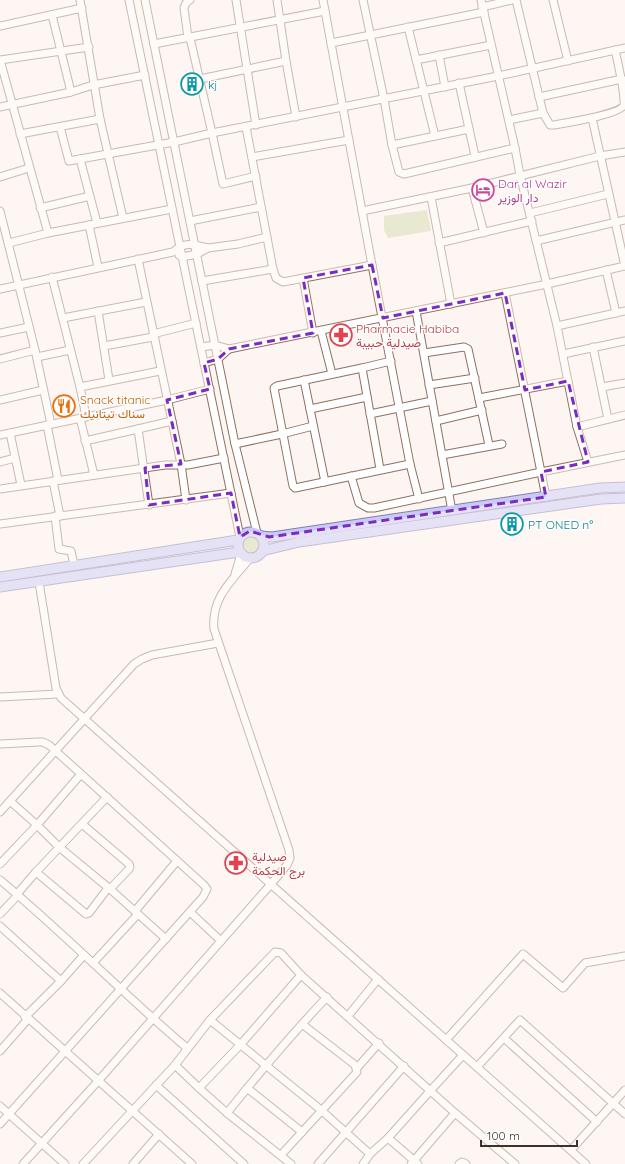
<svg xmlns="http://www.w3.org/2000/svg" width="625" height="1164" font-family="Quicksand,Vazirmatn,sans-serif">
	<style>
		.green { fill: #d0d7a9 }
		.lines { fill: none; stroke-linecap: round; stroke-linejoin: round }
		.minor-casing { stroke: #8f7060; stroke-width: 9 }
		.major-casing { stroke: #837eae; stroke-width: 11 }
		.minor { stroke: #fff; stroke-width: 7 }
		.major { stroke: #cacaf9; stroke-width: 9 }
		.marked { fill: none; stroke: #7b2cbf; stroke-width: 3; stroke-dasharray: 8 5; stroke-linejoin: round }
		.labels { text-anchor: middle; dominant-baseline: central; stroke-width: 3; stroke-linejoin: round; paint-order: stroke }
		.culture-label { font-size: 12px; fill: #0d838f; stroke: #fff; text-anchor: start }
		.hotel-label { font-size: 12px; fill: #b23c85; stroke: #fff; text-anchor: start }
		.health-label { font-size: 12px; fill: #be3a42; stroke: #fff; text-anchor: start }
		.food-label { font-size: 12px; fill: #c56008; stroke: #fff; text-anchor: start }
	</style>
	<rect width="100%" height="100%" fill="#fdf5f2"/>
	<g class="green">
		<path d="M427,210L431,231L388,238L384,230V216Z"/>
		<circle cx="251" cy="546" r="10"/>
	</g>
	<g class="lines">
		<g class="minor-casing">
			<g id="minor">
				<path d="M80,0L100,119L123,218"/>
				<path d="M129,0L240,537"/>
				<path d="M145,0L235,444L257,533"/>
				<path d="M236,0L256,125"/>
				<path d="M277,0L286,61L296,117"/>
				<path d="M323,0L372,265L410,464L419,499"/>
				<path d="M363,0L384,99L392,145L399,172L404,174L515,148"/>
				<path d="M481,0L515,148L520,175L557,326L577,427L588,462"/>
				<path d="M516,0L543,113L550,125H554C565,123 622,114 624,105C625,94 618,63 615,50"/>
				<path d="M553,0L568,61"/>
				<path d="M482,7L512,0"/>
				<path d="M52,15L71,92"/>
				<path d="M0,26L82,8"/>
				<path d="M408,27L435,136"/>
				<path d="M188,38L184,8L186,3L190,0"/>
				<path d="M190,38L212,133L223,184L256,176"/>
				<path d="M331,43L484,12"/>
				<path d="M154,44L325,11"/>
				<path d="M439,55L445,87"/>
				<path d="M0,60L48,233"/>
				<path d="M0,60L89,47"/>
				<path d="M416,60L491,45"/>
				<path d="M200,79L286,61"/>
				<path d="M459,83L475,156"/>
				<path d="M539,97L622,79"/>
				<path d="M0,107L71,92L93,85L145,75"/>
				<path d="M592,118L625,266"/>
				<path d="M509,120L543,113"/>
				<path d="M60,127L69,161L174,142L212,133L498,76L625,48"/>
				<path d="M246,127L273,269L276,278L283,282L372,265"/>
				<path d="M20,134L100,119"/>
				<path d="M392,145L469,129"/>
				<path d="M252,157L349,140"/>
				<path d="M80,159L97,223"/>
				<path d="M0,177L29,168"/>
				<path d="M472,188L484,233"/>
				<path d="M431,197L451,304"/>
				<path d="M40,208L90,196"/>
				<path d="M0,211L35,350L51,424"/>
				<path d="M362,211L472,188L600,156L625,152"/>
				<path d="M530,213L608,194"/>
				<path d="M190,221L261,207"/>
				<path d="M89,225L98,267"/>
				<path d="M536,241L625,220"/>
				<path d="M9,243L48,233L172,209"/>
				<path d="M439,243L532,221"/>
				<path d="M179,255L182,257L197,254L208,248L238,244L267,237"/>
				<path d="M138,259L181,464L186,500"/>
				<path d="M606,270L616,313"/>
				<path d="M52,277L80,387L86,416"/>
				<path d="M303,278L313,333"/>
				<path d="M202,281L273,269"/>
				<path d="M0,289L173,252C185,241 193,244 208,248"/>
				<path d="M505,293L546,497"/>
				<path d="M98,311L109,380"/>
				<path d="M416,311L452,511"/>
				<path d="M63,318L146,302"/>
				<path d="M557,326L625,311"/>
				<path d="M321,331L332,374"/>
				<path d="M0,333L29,327"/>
				<path d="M153,334L196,323"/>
				<path d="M104,346L153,337"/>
				<path d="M201,347L215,345L229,349L547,284L625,266"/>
				<path d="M593,347L608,419"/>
				<path d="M424,353L464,347L468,349L489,445"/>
				<path d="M563,354L625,341"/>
				<path d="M37,357L70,350"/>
				<path d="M0,359L35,350"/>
				<path d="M391,361L362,368L277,386L274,388L293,486L295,488L410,464"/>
				<path d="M204,363L218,359L229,349"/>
				<path d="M362,368L380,469"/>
				<path d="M304,380L325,482"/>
				<path d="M429,385L475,378"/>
				<path d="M80,387L160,371"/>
				<path d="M602,387L625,383"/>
				<path d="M479,398L568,381"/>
				<path d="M0,400L43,390"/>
				<path d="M310,409L367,397"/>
				<path d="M370,414L432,401"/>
				<path d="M80,418L94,475"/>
				<path d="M436,421L482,410"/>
				<path d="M47,425L58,480"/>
				<path d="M577,427L625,415"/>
				<path d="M138,429L172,421"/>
				<path d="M10,433L21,485"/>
				<path d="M0,435L167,400L210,389"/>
				<path d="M85,441L138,429L149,505"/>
				<path d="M235,444L282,434L313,426"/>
				<path d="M442,455L502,444"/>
				<path d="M0,462L15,458"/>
				<path d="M351,476L359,503L368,508H374L541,472L625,455"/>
				<path d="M53,481L60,516"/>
				<path d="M0,489L165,465H188L224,458"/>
				<path d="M55,516L59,549L71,551L74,565"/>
				<path d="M0,524L231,493"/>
				<path d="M235,574L241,554"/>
				<path d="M39,582L56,688L61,698L586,1164"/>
				<path d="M0,697L58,694"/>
				<path d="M0,744L38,742H43L49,745L204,885L207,889L203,897L0,1124"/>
				<path d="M107,797L36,872L86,914L89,913L108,888"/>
				<path d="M10,801L37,825L59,847L110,889L166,939"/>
				<path d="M0,812L134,664L142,659L152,655L218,643"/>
				<path d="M82,824L129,864L130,867L129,869L110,889"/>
				<path d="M0,864L37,825L81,774"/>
				<path d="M0,880C65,934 123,994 187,1048"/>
				<path d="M17,894L36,872"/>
				<path d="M135,911L177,861"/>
				<path d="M190,912L221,941"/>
				<path d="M0,914L18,895"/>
				<path d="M0,926L61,981L25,1017"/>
				<path d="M93,963L138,914"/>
				<path d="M61,981L84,955"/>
				<path d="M0,993L192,1164"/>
				<path d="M348,1016L378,979"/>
				<path d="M210,1020L321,1110L370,1154"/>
				<path d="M504,1038L597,1122"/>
				<path d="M446,1040L523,954L563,988L585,963L625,956"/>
				<path d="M0,1051L28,1019"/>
				<path d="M175,1065L199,1088L227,1113L291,1164"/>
				<path d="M477,1067L520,1020L625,1114"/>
				<path d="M357,1068L379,1043"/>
				<path d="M156,1085L244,1164"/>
				<path d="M199,1088L241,1044L301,975"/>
				<path d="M247,1088L302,1132"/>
				<path d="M0,1106L65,1164"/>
				<path d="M227,1113C259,1073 292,1034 327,997"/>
				<path d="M388,1138L418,1164"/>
				<path d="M571,1150L625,1090"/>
				<path d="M281,1155L357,1072L355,1065L302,1024"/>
				<path d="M23,1164L99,1080L271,884L287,865L290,858L289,850L214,629C211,597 232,581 250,558"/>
				<path d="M83,1164L175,1065L210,1020L275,952L281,953L301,975L455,1113L515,1164"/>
				<path d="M133,1164L159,1134"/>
				<path d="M318,1164L404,1066"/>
				<path d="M363,1164L370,1154L388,1138L431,1090L463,1055"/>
				<path d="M411,1164L455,1113"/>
				<path d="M459,1164L462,1162L466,1164"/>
			</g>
		</g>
		<g class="major-casing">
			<g id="major">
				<circle cx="251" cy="545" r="13"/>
				<path d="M261,536L272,537L600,488L625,487"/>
				<path d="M262,551L299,542L601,499L625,498"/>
				<path d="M0,577L238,540"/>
				<path d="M0,587L239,552"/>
			</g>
		</g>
		<use href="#minor" class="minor"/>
		<use href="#major" class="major"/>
	</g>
	<path d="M0 0H625V1164H0ZM372,265L383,318L505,293L525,390L568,381L588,462L541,472L546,497L269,537L250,531L240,537L231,493L149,505L145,468L181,464L167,400L210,389L204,363L218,359L229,349L313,333L303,278Z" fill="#fdf5f2" fill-opacity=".55" fill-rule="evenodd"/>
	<path class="marked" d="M372,265L383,318L505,293L525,390L568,381L588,462L541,472L546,497L269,537L250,531L240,537L231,493L149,505L145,468L181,464L167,400L210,389L204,363L218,359L229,349L313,333L303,278Z"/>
	<defs>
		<g id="building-ring" transform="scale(1.15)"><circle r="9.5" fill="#fff" stroke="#0f9aa8" stroke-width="1.5"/><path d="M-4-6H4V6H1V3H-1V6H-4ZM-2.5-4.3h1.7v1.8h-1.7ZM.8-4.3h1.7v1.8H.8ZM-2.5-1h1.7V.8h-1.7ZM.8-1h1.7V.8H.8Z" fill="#0f9aa8"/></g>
		<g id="hotel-ring" transform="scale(1.15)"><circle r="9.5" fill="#fff" stroke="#d1479c" stroke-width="1.5"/><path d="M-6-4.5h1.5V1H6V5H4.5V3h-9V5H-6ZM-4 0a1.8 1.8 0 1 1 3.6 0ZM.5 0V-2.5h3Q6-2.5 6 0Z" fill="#d1479c"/></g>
		<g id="pharmacy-ring" transform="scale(1.15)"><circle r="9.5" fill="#fff" stroke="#e0444e" stroke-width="1.5"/><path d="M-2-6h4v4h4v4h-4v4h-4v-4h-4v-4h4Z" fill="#e0444e"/></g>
		<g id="restaurant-ring" transform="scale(1.15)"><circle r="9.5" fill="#fff" stroke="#e8710a" stroke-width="1.5"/><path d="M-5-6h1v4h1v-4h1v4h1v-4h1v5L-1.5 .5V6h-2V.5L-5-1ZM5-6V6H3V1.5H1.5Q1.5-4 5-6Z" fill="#e8710a"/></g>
	</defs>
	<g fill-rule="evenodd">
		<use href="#building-ring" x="192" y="84"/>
		<use href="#hotel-ring" x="483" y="190"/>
		<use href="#pharmacy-ring" x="341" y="335"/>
		<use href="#restaurant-ring" x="64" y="406"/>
		<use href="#building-ring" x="512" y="524"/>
		<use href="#pharmacy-ring" x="236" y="863"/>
	</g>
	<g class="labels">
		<g class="culture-label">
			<text x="208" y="84">kj</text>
			<text x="528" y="524">PT ONED n°</text>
		</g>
		<g class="hotel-label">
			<text x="498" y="183">Dar al Wazir<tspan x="498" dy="14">دار الوزير</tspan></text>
		</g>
		<g class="health-label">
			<text x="356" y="328">Pharmacie Habiba<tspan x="356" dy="14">صيدلية حبيبة</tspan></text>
			<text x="252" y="856">صيدلية<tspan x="252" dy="14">برج الحكمة</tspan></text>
		</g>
		<g class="food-label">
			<text x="80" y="399">Snack titanic<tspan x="80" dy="14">سناك تيتانيك</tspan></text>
		</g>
	</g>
	<path d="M481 1140v6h96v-6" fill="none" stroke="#3f312a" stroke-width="2"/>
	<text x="487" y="1140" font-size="12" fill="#3f312a" stroke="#ffffff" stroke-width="3" paint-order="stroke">100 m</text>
</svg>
